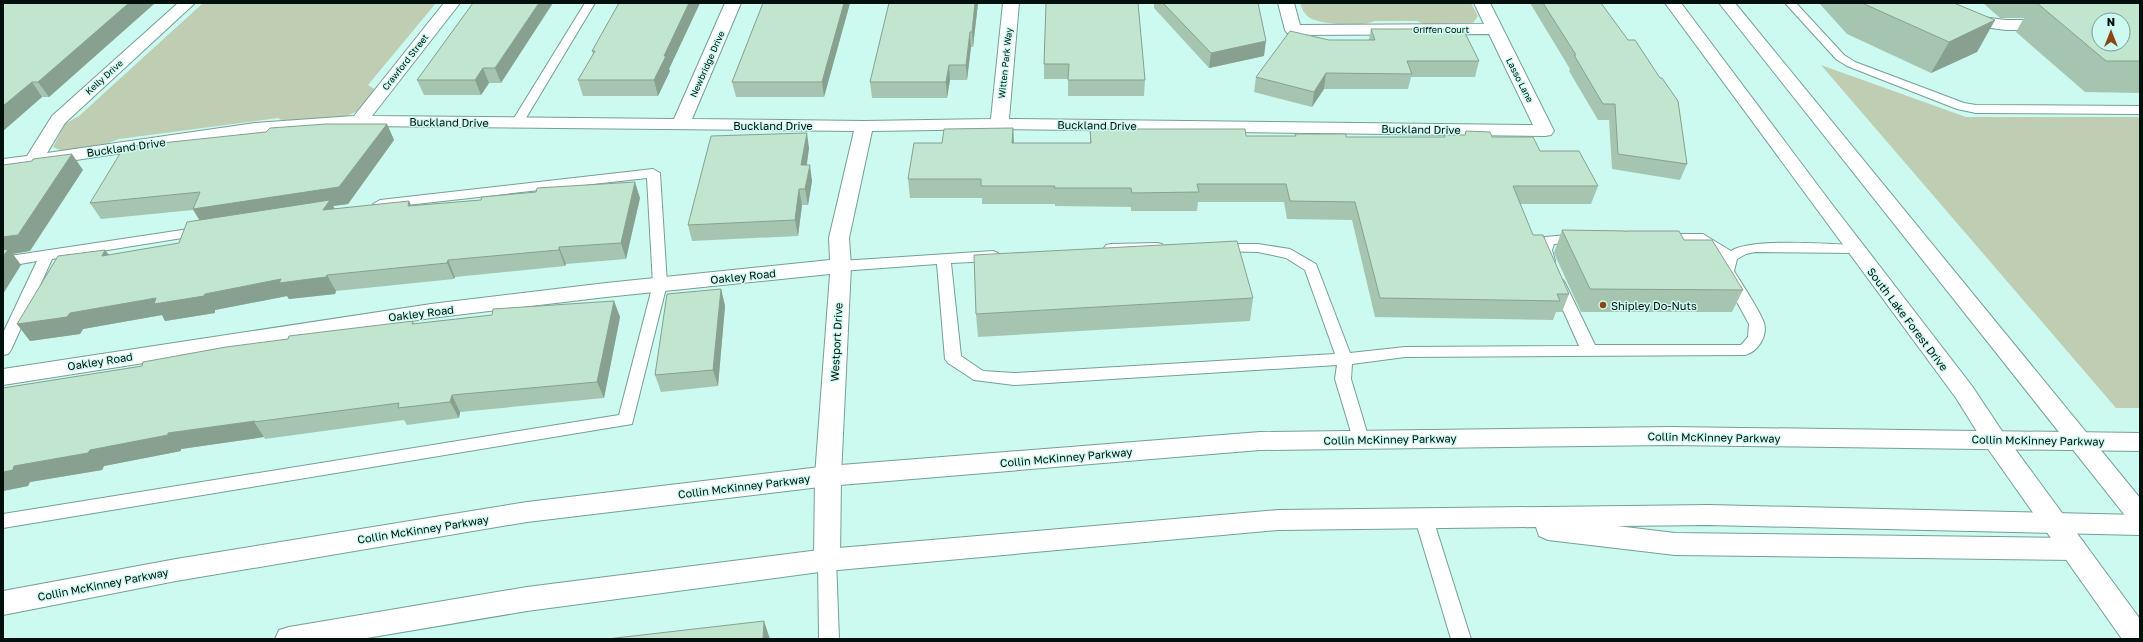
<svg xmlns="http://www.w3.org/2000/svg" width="2143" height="642" font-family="'Golos Text',sans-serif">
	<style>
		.green { fill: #bfcdb3 }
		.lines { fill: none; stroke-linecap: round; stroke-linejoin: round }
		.service-casing { stroke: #749f97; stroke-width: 2 }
		.minor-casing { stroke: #749f97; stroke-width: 2 }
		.tertiary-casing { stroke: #749f97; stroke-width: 2 }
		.secondary-casing { stroke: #749f97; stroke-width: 2 }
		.service { fill: #fff; fill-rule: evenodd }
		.minor { fill: #fff; fill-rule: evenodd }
		.tertiary { fill: #fff; fill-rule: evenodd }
		.secondary { fill: #fff; fill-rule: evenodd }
		.wall { fill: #a6c5b1 }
		.shaded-wall { fill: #87a090 }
		.building { fill: #c1e5ce; stroke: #87a090; fill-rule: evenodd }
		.poi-dot { fill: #894713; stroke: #ccfaf1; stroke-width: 1.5 }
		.labels { text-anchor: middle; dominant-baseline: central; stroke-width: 3; stroke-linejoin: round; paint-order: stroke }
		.far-street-label { font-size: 9px; fill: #02100d; stroke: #ccfaf1 }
		.street-label { font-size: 11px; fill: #02100d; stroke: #ccfaf1 }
		.poi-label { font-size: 11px; fill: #02100d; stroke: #ccfaf1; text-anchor: start }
	</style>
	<rect width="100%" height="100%" fill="#ccfaf1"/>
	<g class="green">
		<path d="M203,3H436L368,85L376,90L358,111L344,117L285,122L278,118L119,139C100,146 73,158 53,147L65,124L79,116Z"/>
		<path d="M1300,3H1471L1478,16L1473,23L1424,24L1417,21H1375C1362,27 1323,25 1310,18C1305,15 1302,9 1300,3Z"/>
		<path d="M1821,65L1966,117H2140V408H2116Z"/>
	</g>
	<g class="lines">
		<g class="service-casing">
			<g id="service">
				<path d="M585,3H595L523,123L517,127L513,126L511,123Z"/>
				<path d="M1785,3H1796L1844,55L1855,62L1964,103L1976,105L2140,106V114L1976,113L1957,109L1847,66L1836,59Z"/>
				<path d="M653,169L660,173L667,284L632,424L3,528V514L619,415L653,284L647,178L380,208L373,204L380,200Z"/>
				<path d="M202,227L207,228L209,231L207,234L52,259L11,350L8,354L3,355V333L37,261L3,267V257Z"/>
				<path d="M1579,234L1584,235L1586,238L1584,241L1554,244L1552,250L1555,261L1553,264H1543L1537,250L1545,237Z"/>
				<path d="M1663,234H1703L1731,251C1751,238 1829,244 1856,245L1861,246L1863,249L1861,252L1856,253L1755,252L1746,254L1737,259L1734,271C1742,284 1760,311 1764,323C1768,337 1757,352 1745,355L1405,357L1352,364L1351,379L1369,439L1367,443L1361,445L1355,443L1353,439L1335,379L1337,365L1014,385L974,380L948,363L945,359L937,264L841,271L836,269L834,266L836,263L841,261L993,251L998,253L1000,256L998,259L993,261L951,263L961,356L983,371L1014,373L1335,354L1305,270L1286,258L1258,252L1214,251L1212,248L1214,245L1219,244H1258L1290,249L1316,264L1350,353L1405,347L1579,346L1551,283L1553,280H1563L1565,283L1595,345H1741L1748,337L1749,324L1720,271L1723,258L1700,242L1658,241L1656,238L1658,235Z"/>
				<path d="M1157,243L1162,244L1164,247L1162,250L1111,252L1106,251L1104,248L1106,245L1111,244Z"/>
				<path d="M1424,512L1430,514L1433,519L1471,639H1451L1415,519L1418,514Z"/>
				<path d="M827,552L833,555L836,560L839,639H819L818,560L821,555Z"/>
			</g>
		</g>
		<g class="minor-casing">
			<g id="minor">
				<path d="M178,3H195L65,123L47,153L255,123L354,116L444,3H460L372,116L674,119L725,3H741L692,119L864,121L991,119L1003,3H1019L1009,119L1533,125L1489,34L1293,35L1287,33L1285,30L1278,3H1294L1300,25L1484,24L1474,3H1490L1554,131L1551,135L1545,136L999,129L872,131L849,238L851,266L841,476L840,560L836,568L827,571L818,568L814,560L815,476L830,274L606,297L431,318L3,385V369L431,304L606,283L830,260L829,238L854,131L359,126L255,133L3,171V159L27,156L52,116Z"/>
				<path d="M1930,3H1948L1966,15L2006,20H2099V30H2006L1961,24L1955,22Z"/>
			</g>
		</g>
		<g class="tertiary-casing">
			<g id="tertiary">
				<path d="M1671,427L2140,433V451L1671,445L1260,450L828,486L527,522L176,581L3,615V591L176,559L527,502L828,466L1260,432Z"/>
				<path d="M1709,505L2140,515V535L1709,525L1617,526L1675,533L2074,538L2083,541L2087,549L2083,557L2074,560L1675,555L1548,540L1539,536L1536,527L1278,530L827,571L527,611L361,639H275L279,630L289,627L527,587L827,549L1278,510Z"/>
			</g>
		</g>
		<g class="secondary-casing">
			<g id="secondary">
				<path d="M1665,3H1681L1831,203L1972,386L2004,434L2140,619V639H2122L1986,446L1956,398Z"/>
				<path d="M1719,3H1735L2140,498V526L2131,523Z"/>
			</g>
		</g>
		<use href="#service" class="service"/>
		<use href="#minor" class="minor"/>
		<use href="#tertiary" class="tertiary"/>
		<use href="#secondary" class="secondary"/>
	</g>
	<g class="wall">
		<path d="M3,3H155L49,97H42L3,131Z"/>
		<path d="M473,3L501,83H489L481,95H424L417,80Z"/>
		<path d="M700,3L669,69L670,71L658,96H583L578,80L593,54L592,51Z"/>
		<path d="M763,3H850L824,97H736L732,82Z"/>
		<path d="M978,3L973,47H971L967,80H950L947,98H872L870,82Z"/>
		<path d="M1046,3L1145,80L1144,96H1068V79H1044V64Z"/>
		<path d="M1154,3H1258L1264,56L1209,68L1154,8Z"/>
		<path d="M1530,3H1601L1687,164L1680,180L1612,169L1609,120H1598L1569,71L1570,69Z"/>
		<path d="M1819,3H1954L1995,20L1977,52L1931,73L1847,34Z"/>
		<path d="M1983,3H2140V93L2085,92L2016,32L2024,18H2000Z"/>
		<path d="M1371,29L1479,61L1475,77H1411L1408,89H1324L1312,107L1254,92L1256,77L1329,40H1369Z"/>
		<path d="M387,124L394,140L348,204L333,206L335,209L640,198L626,259L566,264L565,266L455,277L454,279L336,291L335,294L289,299L287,296L215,310V313L165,321L162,315L83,329L80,334L30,341L17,324L105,250L109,255L179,243L199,220L193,210L101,219L90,203Z"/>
		<path d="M1013,128L1014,143H1090V129L1246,136H1295V134L1346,137H1444V135H1465L1466,131L1492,137L1540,151L1598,186L1591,204H1520L1533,235L1569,294L1562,312H1556L1553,320L1375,317L1352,220L1287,219L1284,202H1198L1197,211H1131V207L1055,206V204H982V198H910L908,179L942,143Z"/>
		<path d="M809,148L807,165L812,181L808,205H802L798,236L692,241L688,225Z"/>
		<path d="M1562,230L1626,231L1684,240L1743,290L1732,312H1581L1554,253Z"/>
		<path d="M721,289L725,306L718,386L661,392L655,375Z"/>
		<path d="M1253,298L1250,321L978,337L976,314Z"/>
		<path d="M614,301L620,317L604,398L460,412L459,418L407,425L404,420L265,439L264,437L181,449V451L104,466L102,470L30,482L28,486L3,491L142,366L288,339L413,321L414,324Z"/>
	</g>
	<g class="shaded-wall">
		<path d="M129,3H155L49,97L38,82Z"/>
		<path d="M539,3H553L501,83L495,68Z"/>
		<path d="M689,3H700L669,69L670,71L658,96L654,80L664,56Z"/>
		<path d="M844,3H850L824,97L822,82Z"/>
		<path d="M975,3H978L973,47L972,32Z"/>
		<path d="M1995,20L1977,52L1931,73L1949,42Z"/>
		<path d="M970,32L971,47L967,80L966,65Z"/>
		<path d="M1266,41L1264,56L1209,68L1211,53Z"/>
		<path d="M949,65L950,80L947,98L946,82Z"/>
		<path d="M483,68L489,83L481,95L475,80Z"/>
		<path d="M1326,73L1324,89L1312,107L1314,92Z"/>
		<path d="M32,82L42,97L3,131V106Z"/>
		<path d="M387,124L394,140L348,204L333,206L339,216L203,225L193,209Z"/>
		<path d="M1013,128L1014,146L1012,143Z"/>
		<path d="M807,133L809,148L804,181L801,165Z"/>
		<path d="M72,154L83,170L30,251L13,254L21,265L3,294V237Z"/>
		<path d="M810,165L812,181L808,205L805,189Z"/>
		<path d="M635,182L640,198L626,259L621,243Z"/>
		<path d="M799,189L802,205L798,236L795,220Z"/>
		<path d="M409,201L417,217L408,206Z"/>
		<path d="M559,247L566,264L565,266L559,250Z"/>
		<path d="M105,250L117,266L102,256Z"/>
		<path d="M448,260L455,277L454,279L447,263Z"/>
		<path d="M327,275L336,291L335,294L289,299L287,296L215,310V313L165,321L162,315L83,329L80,334L30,341L17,324L70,313L156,298L205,294L281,279Z"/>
		<path d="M721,289L725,306L718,386L713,370Z"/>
		<path d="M614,301L620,317L604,398L597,382Z"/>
		<path d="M452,395L460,412L459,418L450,402Z"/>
		<path d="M255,421L254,422L264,437L181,449V451L104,466L102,470L30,482L28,486L3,491V472L14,466L168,433Z"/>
		<path d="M764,621L770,639H763Z"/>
	</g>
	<g class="building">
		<path d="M3,3H129L38,82H32L3,106Z"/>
		<path d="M473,3H539L495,68H483L475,80H417Z"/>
		<path d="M619,3H689L664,56H666L654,80H578L595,51H592Z"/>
		<path d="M763,3H844L822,82H732Z"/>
		<path d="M889,3H975L972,32H970L966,65H949L946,82H870Z"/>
		<path d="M1046,3H1138L1145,80H1068L1069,64H1044Z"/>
		<path d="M1163,3H1258L1266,41L1211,53Z"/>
		<path d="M1543,3H1601L1628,40H1635L1660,78H1662L1678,101L1687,164L1618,154L1615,104H1603L1574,55H1576Z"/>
		<path d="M1862,3H1954L1995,20L1949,42Z"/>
		<path d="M2037,3H2140V61H2106ZM2099,20H2123V44H2099Z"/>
		<path d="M1371,29H1463L1479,61H1407L1412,74L1326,73L1314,92L1256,77L1290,31L1329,40H1375Z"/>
		<path d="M326,124H387L339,187L193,209L200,192L90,203L124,147L266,132L270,128Z"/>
		<path d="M1013,128L1012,143H1091L1090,129H1245L1246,136H1296L1295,134H1346V137H1445L1444,135H1465L1466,131L1490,132L1492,137H1533L1540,151H1579L1598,186H1513L1533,235H1543L1569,294H1557L1560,301L1380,298L1355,202L1290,201L1286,184H1197L1199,192L1132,193L1131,188H1054L1055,186H981V179H908L914,143H942L944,129Z"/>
		<path d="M807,133L801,165H810L805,189H799L795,220L688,225L711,136Z"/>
		<path d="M72,154L18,235L3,237V165L32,161L33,159Z"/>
		<path d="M635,182L621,243L559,247V250L448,260L447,263L327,275L326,277L279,283L281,279L205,294L204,296L154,304L156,298L70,313L67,317L17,324L58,256L105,250L102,256L179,243L187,222L330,200L323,210L409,201L408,206L481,200L482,197L536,192L537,188Z"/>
		<path d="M1562,230L1625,231L1626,232V231H1679L1684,240H1712L1743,290L1590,289Z"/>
		<path d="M1237,241L1253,298L976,314L974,255Z"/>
		<path d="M8,249L3,257V250Z"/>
		<path d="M721,289L713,370L655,375L667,294Z"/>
		<path d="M614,301L597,382L452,395L450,402L398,408L399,403L254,422L255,421L168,433V435L90,450L88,453L14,466L13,470L3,472V388L142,366L143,362L226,347L288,339L289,336L413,321L412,324L492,315L493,309Z"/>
		<path d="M764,621L763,639H607Z"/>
	</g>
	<circle class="poi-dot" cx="1603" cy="305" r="4"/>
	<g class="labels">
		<g class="far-street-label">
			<text x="1441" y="29">Griffen Court</text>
			<text transform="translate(405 62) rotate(-52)">Crawford Street</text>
			<text transform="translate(1005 63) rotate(-84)">Witten Park Way</text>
			<text transform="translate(707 64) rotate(-66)">Newbridge Drive</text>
			<text transform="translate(104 77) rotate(-42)">Kelly Drive</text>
			<text transform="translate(1520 80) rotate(63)">Lasso Lane</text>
		</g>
		<g class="street-label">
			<text transform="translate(449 122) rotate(1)">Buckland Drive</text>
			<text x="773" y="125">Buckland Drive</text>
			<text transform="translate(1097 125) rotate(1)">Buckland Drive</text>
			<text transform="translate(1421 129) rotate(1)">Buckland Drive</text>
			<text transform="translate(126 147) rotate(-8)">Buckland Drive</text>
			<text transform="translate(743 276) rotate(-6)">Oakley Road</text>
			<text transform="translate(421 313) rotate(-7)">Oakley Road</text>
			<text transform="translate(1908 319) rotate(53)">South Lake Forest Drive</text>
			<text transform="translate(836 342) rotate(-87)">Westport Drive</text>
			<text transform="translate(100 361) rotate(-9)">Oakley Road</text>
			<text transform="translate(1714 437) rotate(1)">Collin McKinney Parkway</text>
			<text transform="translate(1390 439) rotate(-1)">Collin McKinney Parkway</text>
			<text transform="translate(2038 440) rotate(1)">Collin McKinney Parkway</text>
			<text transform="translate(1066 457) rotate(-5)">Collin McKinney Parkway</text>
			<text transform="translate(744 486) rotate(-7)">Collin McKinney Parkway</text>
			<text transform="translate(423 529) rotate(-9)">Collin McKinney Parkway</text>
			<text transform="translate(103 584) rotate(-11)">Collin McKinney Parkway</text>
		</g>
		<g class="poi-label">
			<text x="1611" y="305">Shipley Do-Nuts</text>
		</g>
	</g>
	<rect width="2143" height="642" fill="none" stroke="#02100d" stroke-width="8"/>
	<g transform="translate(2111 32)"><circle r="19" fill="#ccfaf1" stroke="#7b9c96"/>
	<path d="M0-3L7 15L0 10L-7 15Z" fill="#894713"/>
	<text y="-6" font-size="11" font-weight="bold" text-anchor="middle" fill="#02100d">N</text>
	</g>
</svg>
